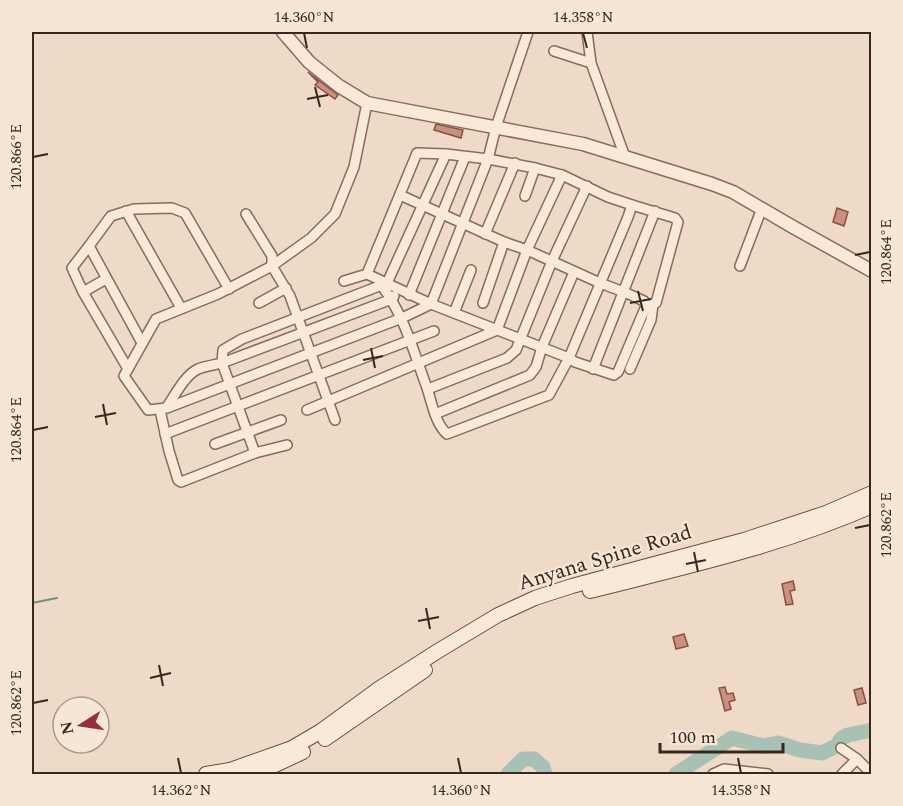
<svg xmlns="http://www.w3.org/2000/svg" width="903" height="806" font-family="Spectral,serif">
	<style>
		.lines { fill: none; stroke-linecap: round; stroke-linejoin: round }
		.stream { stroke: #6e9081; stroke-width: 2 }
		.river { stroke: #a7c1b5; stroke-width: 15 }
		.building { fill: #cb8f7d; stroke: #875142; stroke-width: 1.5 }
		.minor-casing { stroke: #896b5c; stroke-width: 12 }
		.tertiary-casing { stroke: #896b5c; stroke-width: 15 }
		.secondary-casing { stroke: #6a4d3f; stroke-width: 16 }
		.minor { stroke: #f8e9d9; stroke-width: 9 }
		.tertiary { stroke: #f8e9d9; stroke-width: 12 }
		.secondary { stroke: #f8e9d9; stroke-width: 14 }
		.ticks { fill: none; stroke: #39271f; stroke-width: 2 }
		.labels { text-anchor: middle; dominant-baseline: central; stroke-width: 4.5; stroke-linejoin: round; paint-order: stroke }
		.street-label { font-size: 21px; fill: #39271f; stroke: #f5e6d5 }
		.neatline { fill: none; stroke: #39271f; stroke-width: 2 }
		.ticks-label { font-size: 15px; text-anchor: middle; fill: #39271f }
	</style>
	<rect width="100%" height="100%" fill="#eedac6"/>
	<g class="lines">
		<path class="stream" d="M32,603L57,598"/>
		<g class="river">
			<path d="M508,774L523,759H534L543,767L545,774"/>
			<path d="M676,774L732,738L763,746L778,743L800,750L822,753L836,746L842,738L848,735L872,730"/>
		</g>
	</g>
	<g class="building">
		<path d="M308,72L338,95L335,99L315,85L318,82Z"/>
		<path d="M436,124L463,130L461,138L434,130Z"/>
		<path d="M837,208L848,212L844,226L833,222Z"/>
		<path d="M793,581L795,590L790,591L793,604L786,605L782,584Z"/>
		<path d="M684,634L688,646L676,649L673,637Z"/>
		<path d="M725,687L727,694L733,693L735,700L729,702L731,709L725,711L719,688Z"/>
		<path d="M862,688L866,703L858,705L854,690Z"/>
	</g>
	<g class="lines">
		<g class="minor-casing">
			<g id="minor">
				<path d="M587,32L591,63L625,157"/>
				<path d="M554,51L591,63"/>
				<path d="M367,103L354,167L335,214L311,238L272,266L218,294L156,319L124,376L148,410L167,408L402,318L431,304L488,159L496,127L528,32"/>
				<path d="M525,196L535,168"/>
				<path d="M632,205L675,218L678,222L656,303L646,306"/>
				<path d="M126,211L181,308"/>
				<path d="M246,214L272,256V266L290,296L335,420"/>
				<path d="M485,234L515,163"/>
				<path d="M89,246L111,216L134,209L172,208L185,213L229,289"/>
				<path d="M740,266L762,208"/>
				<path d="M367,274L431,304L569,358L549,395L447,434C435,423 432,403 427,388C414,353 404,315 382,286"/>
				<path d="M106,279L83,292L128,369"/>
				<path d="M344,281L367,274L417,153L446,154L488,159L535,168L562,175L608,197L632,205L628,217L569,358L575,362L614,375L618,372L646,306L644,301L624,292L600,283L527,250L504,242L400,195"/>
				<path d="M83,292L72,268L89,246L142,343"/>
				<path d="M409,295L465,157"/>
				<path d="M259,303L286,288"/>
				<path d="M483,303L504,242"/>
				<path d="M454,313L471,270"/>
				<path d="M593,369L655,211"/>
				<path d="M630,369L651,320L653,305"/>
				<path d="M428,389L507,358L516,350L552,261L587,186"/>
				<path d="M167,407C175,395 185,375 198,369C205,366 214,365 222,363L392,299L394,296"/>
				<path d="M160,410L169,451L178,480L181,482L255,453L287,445"/>
				<path d="M307,410L497,330L527,250L562,175"/>
				<path d="M435,414L530,375L536,367L542,347L574,272"/>
				<path d="M165,434L434,331"/>
				<path d="M215,444L281,420"/>
				<path d="M255,453L222,363L223,350L242,339L387,283L446,154"/>
				<path d="M841,748L857,759L872,774"/>
				<path d="M713,774L724,769L768,774"/>
				<path d="M842,774L857,759"/>
			</g>
		</g>
		<g class="tertiary-casing">
			<path id="tertiary" d="M283,32L309,62L339,86L367,103L583,144L712,184L733,192L793,227L872,271"/>
		</g>
		<g class="secondary-casing">
			<g id="secondary">
				<path d="M590,591C685,567 781,546 872,506"/>
				<path d="M325,739L425,670"/>
				<path d="M206,774L230,770L292,748L321,731L380,688L438,651L498,615L535,598L572,586L744,540L826,513L872,493"/>
				<path d="M247,774L273,766L303,752"/>
			</g>
		</g>
		<use href="#minor" class="minor"/>
		<use href="#tertiary" class="tertiary"/>
		<use href="#secondary" class="secondary"/>
	</g>
	<path class="ticks" d="M304,33L307,48M583,33L587,48M315,87L320,107M307,99L328,95M33,157L48,154M855,255L870,252M638,291L643,311M630,303L651,299M371,348L375,368M363,360L383,356M103,404L107,425M95,417L116,413M33,430L48,427M855,528L870,525M694,552L698,572M686,564L706,560M426,608L430,629M418,621L439,617M159,665L163,686M150,678L171,673M33,703L48,700M178,758L181,773M458,758L461,773M738,758L741,773"/>
	<g class="labels">
		<g class="street-label">
			<text transform="translate(605 558) rotate(-17)">Anyana Spine Road</text>
		</g>
	</g>
	<rect width="903" height="806" fill="none" stroke="#f5e6d5" stroke-width="66"/>
	<g transform="translate(81 725) rotate(258)"><circle r="28" fill="#f5e6d5" stroke="#aa9a8c" stroke-width="1.5"/>
	<path d="M0-4.5L10 22L0 15L-10 22Z" fill="#962d41"/>
	<text y="-9" font-size="16" font-weight="bold" text-anchor="middle" fill="#39271f">N</text>
	</g>
	<path d="M660 743v9h123v-9" fill="none" stroke="#39271f" stroke-width="3"/>
	<text x="669" y="743" font-size="18" fill="#39271f" stroke="#f5e6d5" stroke-width="4.5" paint-order="stroke">100 m</text>
	<rect x="33" y="33" width="837" height="740" class="neatline"/>
	<g class="ticks-label">
		<text x="304" y="22">14.360°N</text>
		<text x="583" y="22">14.358°N</text>
		<text transform="translate(16 157) rotate(-90)" y="5">120.866°E</text>
		<text transform="translate(886 252) rotate(-90)" y="5">120.864°E</text>
		<text transform="translate(16 430) rotate(-90)" y="5">120.864°E</text>
		<text transform="translate(886 525) rotate(-90)" y="5">120.862°E</text>
		<text transform="translate(16 703) rotate(-90)" y="5">120.862°E</text>
		<text x="181" y="795">14.362°N</text>
		<text x="461" y="795">14.360°N</text>
		<text x="741" y="795">14.358°N</text>
	</g>
</svg>
